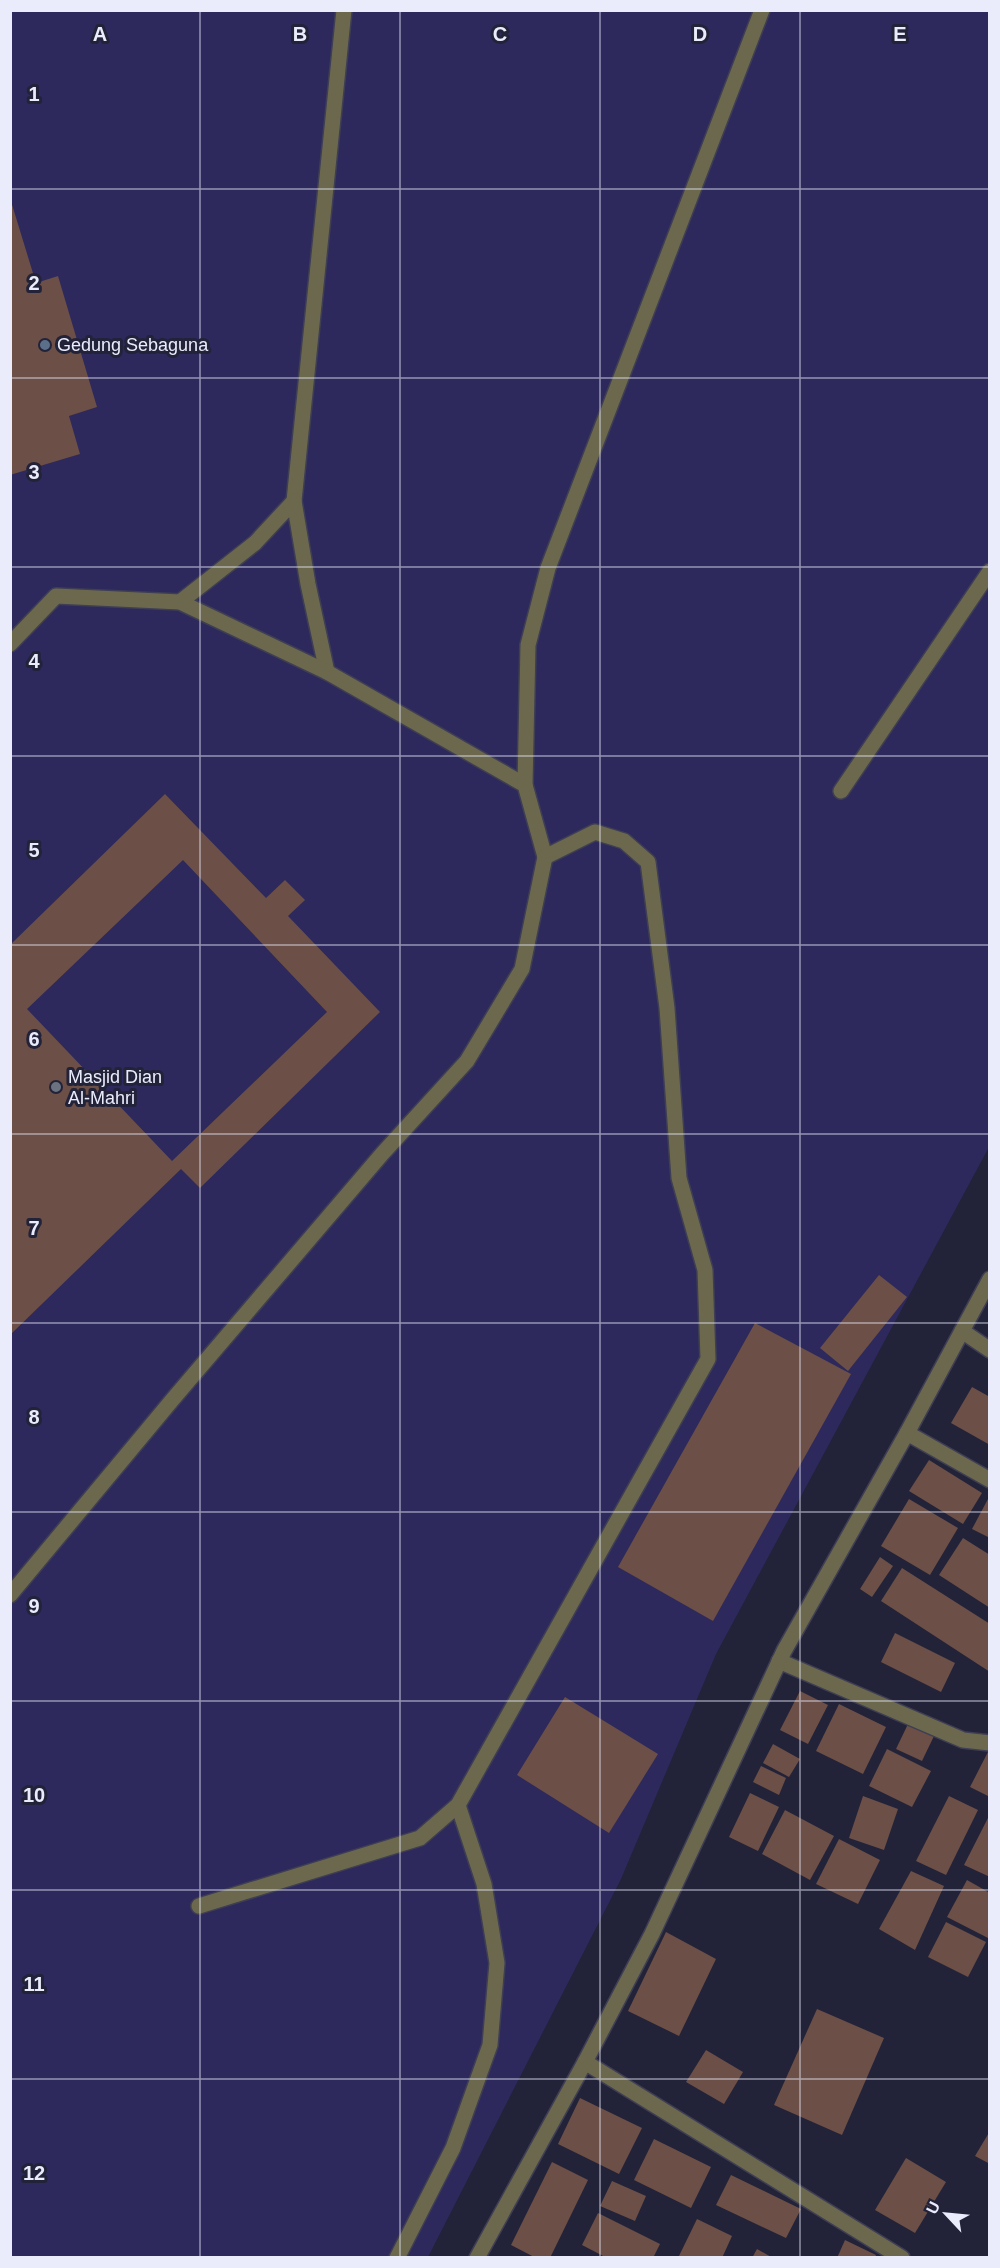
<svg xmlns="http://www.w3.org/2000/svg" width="1000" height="2268" font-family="Helvetica,sans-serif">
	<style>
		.green { fill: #2d295c }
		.building { fill: #6c4f46; fill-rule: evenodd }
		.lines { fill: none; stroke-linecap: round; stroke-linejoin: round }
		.service-casing { stroke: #3e3e54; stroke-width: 18 }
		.minor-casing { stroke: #3e3e54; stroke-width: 18 }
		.service { stroke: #6c684d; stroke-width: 15 }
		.minor { stroke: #6c684d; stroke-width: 15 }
		.grid { fill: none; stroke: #ebecfb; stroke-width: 1.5; stroke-opacity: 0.55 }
		.service-dot { fill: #5c6f8a; stroke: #222239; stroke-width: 2 }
		.worship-dot { fill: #6b7280; stroke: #222239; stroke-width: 2 }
		.labels { text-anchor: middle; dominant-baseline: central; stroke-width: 6; stroke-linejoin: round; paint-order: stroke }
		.poi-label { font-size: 18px; fill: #ebecfb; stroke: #222239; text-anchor: start }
		.grid-label { font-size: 20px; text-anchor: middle; font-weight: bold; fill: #ebecfb; stroke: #222239; stroke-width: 6; stroke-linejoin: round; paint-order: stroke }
	</style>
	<rect width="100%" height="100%" fill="#222239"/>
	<path class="green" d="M11,11H989V1147L716,1654L621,1879L428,2257L11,2258Z"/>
	<g class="building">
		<path d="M10,198L36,283L58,276L97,407L69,416L80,454L10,475Z"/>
		<path d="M165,794L266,898L285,880L305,900L288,916L380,1012L200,1188L181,1169L10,1335V945ZM183,860L327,1012L172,1161L27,1009Z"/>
		<path d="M879,1275L907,1297L848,1371L820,1348Z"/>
		<path d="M755,1323L851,1374L713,1621L618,1567Z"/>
		<path d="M972,1387L990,1397V1445L951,1423Z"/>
		<path d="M929,1460L982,1493L963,1524L909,1491Z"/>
		<path d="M909,1499L958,1528L930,1575L881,1546Z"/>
		<path d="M988,1499H990V1538L972,1529Z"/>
		<path d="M963,1538L990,1555V1608L939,1575Z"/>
		<path d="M880,1557L893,1566L872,1597L860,1589Z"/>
		<path d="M902,1568L990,1624V1672L881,1601Z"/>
		<path d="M895,1633L955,1663L941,1692L881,1662Z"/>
		<path d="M800,1691L828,1705L808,1744L780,1730Z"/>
		<path d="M565,1697L658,1754L609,1833L517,1775Z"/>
		<path d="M839,1704L886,1727L863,1774L816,1751Z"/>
		<path d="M908,1724L934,1736L922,1761L896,1749Z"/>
		<path d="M773,1744L800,1759L789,1777L763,1763Z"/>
		<path d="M990,1748V1797L970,1787Z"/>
		<path d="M887,1749L931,1771L912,1807L869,1786Z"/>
		<path d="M761,1766L786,1778L779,1795L753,1782Z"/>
		<path d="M750,1793L779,1807L758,1851L729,1837Z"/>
		<path d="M863,1796L898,1809L884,1850L849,1838Z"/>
		<path d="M949,1796L978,1810L946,1875L916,1861Z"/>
		<path d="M785,1810L834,1836L810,1880L762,1854Z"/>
		<path d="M990,1814V1877L964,1865Z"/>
		<path d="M839,1839L880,1860L858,1904L816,1884Z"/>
		<path d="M911,1871L944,1886L915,1950L879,1929Z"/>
		<path d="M967,1880L990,1893V1939L947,1917Z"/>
		<path d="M946,1922L986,1942L968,1977L928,1957Z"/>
		<path d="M666,1932L716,1959L679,2036L628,2011Z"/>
		<path d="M817,2009L884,2038L842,2135L774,2105Z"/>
		<path d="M706,2050L743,2072L724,2104L686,2082Z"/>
		<path d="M580,2098L642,2128L619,2174L558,2144Z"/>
		<path d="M990,2131V2164L975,2156Z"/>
		<path d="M654,2139L711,2167L691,2208L634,2180Z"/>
		<path d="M906,2158L946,2182L915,2233L875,2210Z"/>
		<path d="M552,2162L588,2180L550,2258H536L511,2245Z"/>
		<path d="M731,2175L801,2209L786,2238L716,2205Z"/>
		<path d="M612,2181L646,2196L635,2221L600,2206Z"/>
		<path d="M598,2213L660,2244L653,2258H607L582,2245Z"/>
		<path d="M697,2219L732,2236L722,2258H678Z"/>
		<path d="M845,2240L876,2255L875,2258H837Z"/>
		<path d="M757,2249L773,2258H752Z"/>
	</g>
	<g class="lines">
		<g class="service-casing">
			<g id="service">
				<path d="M294,501L344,10"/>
				<path d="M180,602L255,543L294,501L308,584L327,672"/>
				<path d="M10,644L56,596L180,602L327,672L525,785L545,857L522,969L467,1061L382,1154L173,1399L10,1595"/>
				<path d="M525,785L528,645L548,568L762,10"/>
				<path d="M841,791L990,571"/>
				<path d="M779,1661L963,1740L990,1743"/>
				<path d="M199,1906L420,1838L458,1805L708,1359L705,1270L679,1178L667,1008L648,862L624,841L595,832L545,857"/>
				<path d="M397,2258L453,2148L490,2045L497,1963L484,1884L458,1805"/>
			</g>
		</g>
		<g class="minor-casing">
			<g id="minor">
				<path d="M962,1331L990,1350"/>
				<path d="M907,1433L990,1480"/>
				<path d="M585,2062L902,2258"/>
				<path d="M477,2258L585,2062L652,1934L784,1651L907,1433L990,1279"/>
			</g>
		</g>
		<use href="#service" class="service"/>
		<use href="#minor" class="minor"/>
	</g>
	<path class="grid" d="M200,10V2258M400,10V2258M600,10V2258M800,10V2258M10,189H990M10,378H990M10,567H990M10,756H990M10,945H990M10,1134H990M10,1323H990M10,1512H990M10,1701H990M10,1890H990M10,2079H990"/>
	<circle class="service-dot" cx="45" cy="345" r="6"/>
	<circle class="worship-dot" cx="56" cy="1087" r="6"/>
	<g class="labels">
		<g class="poi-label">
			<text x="57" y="345">Gedung Sebaguna</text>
			<text x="68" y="1077">Masjid Dian<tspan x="68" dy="21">Al-Mahri</tspan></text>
		</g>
	</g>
	<g class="grid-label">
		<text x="100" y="41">A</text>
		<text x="300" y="41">B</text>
		<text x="500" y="41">C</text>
		<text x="700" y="41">D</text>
		<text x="900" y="41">E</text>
		<text x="34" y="101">1</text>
		<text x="34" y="290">2</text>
		<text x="34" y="479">3</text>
		<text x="34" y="668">4</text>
		<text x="34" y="857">5</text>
		<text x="34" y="1046">6</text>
		<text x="34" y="1235">7</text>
		<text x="34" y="1424">8</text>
		<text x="34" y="1613">9</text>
		<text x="34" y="1802">10</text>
		<text x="34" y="1991">11</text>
		<text x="34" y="2180">12</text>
	</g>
	<rect width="1000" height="2268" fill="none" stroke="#ebecfb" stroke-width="24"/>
	<g transform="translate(946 2214) rotate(296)" stroke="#222239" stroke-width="4.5" paint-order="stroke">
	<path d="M0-4.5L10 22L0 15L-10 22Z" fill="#ebecfb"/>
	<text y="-9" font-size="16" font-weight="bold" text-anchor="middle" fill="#ebecfb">U</text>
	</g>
</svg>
